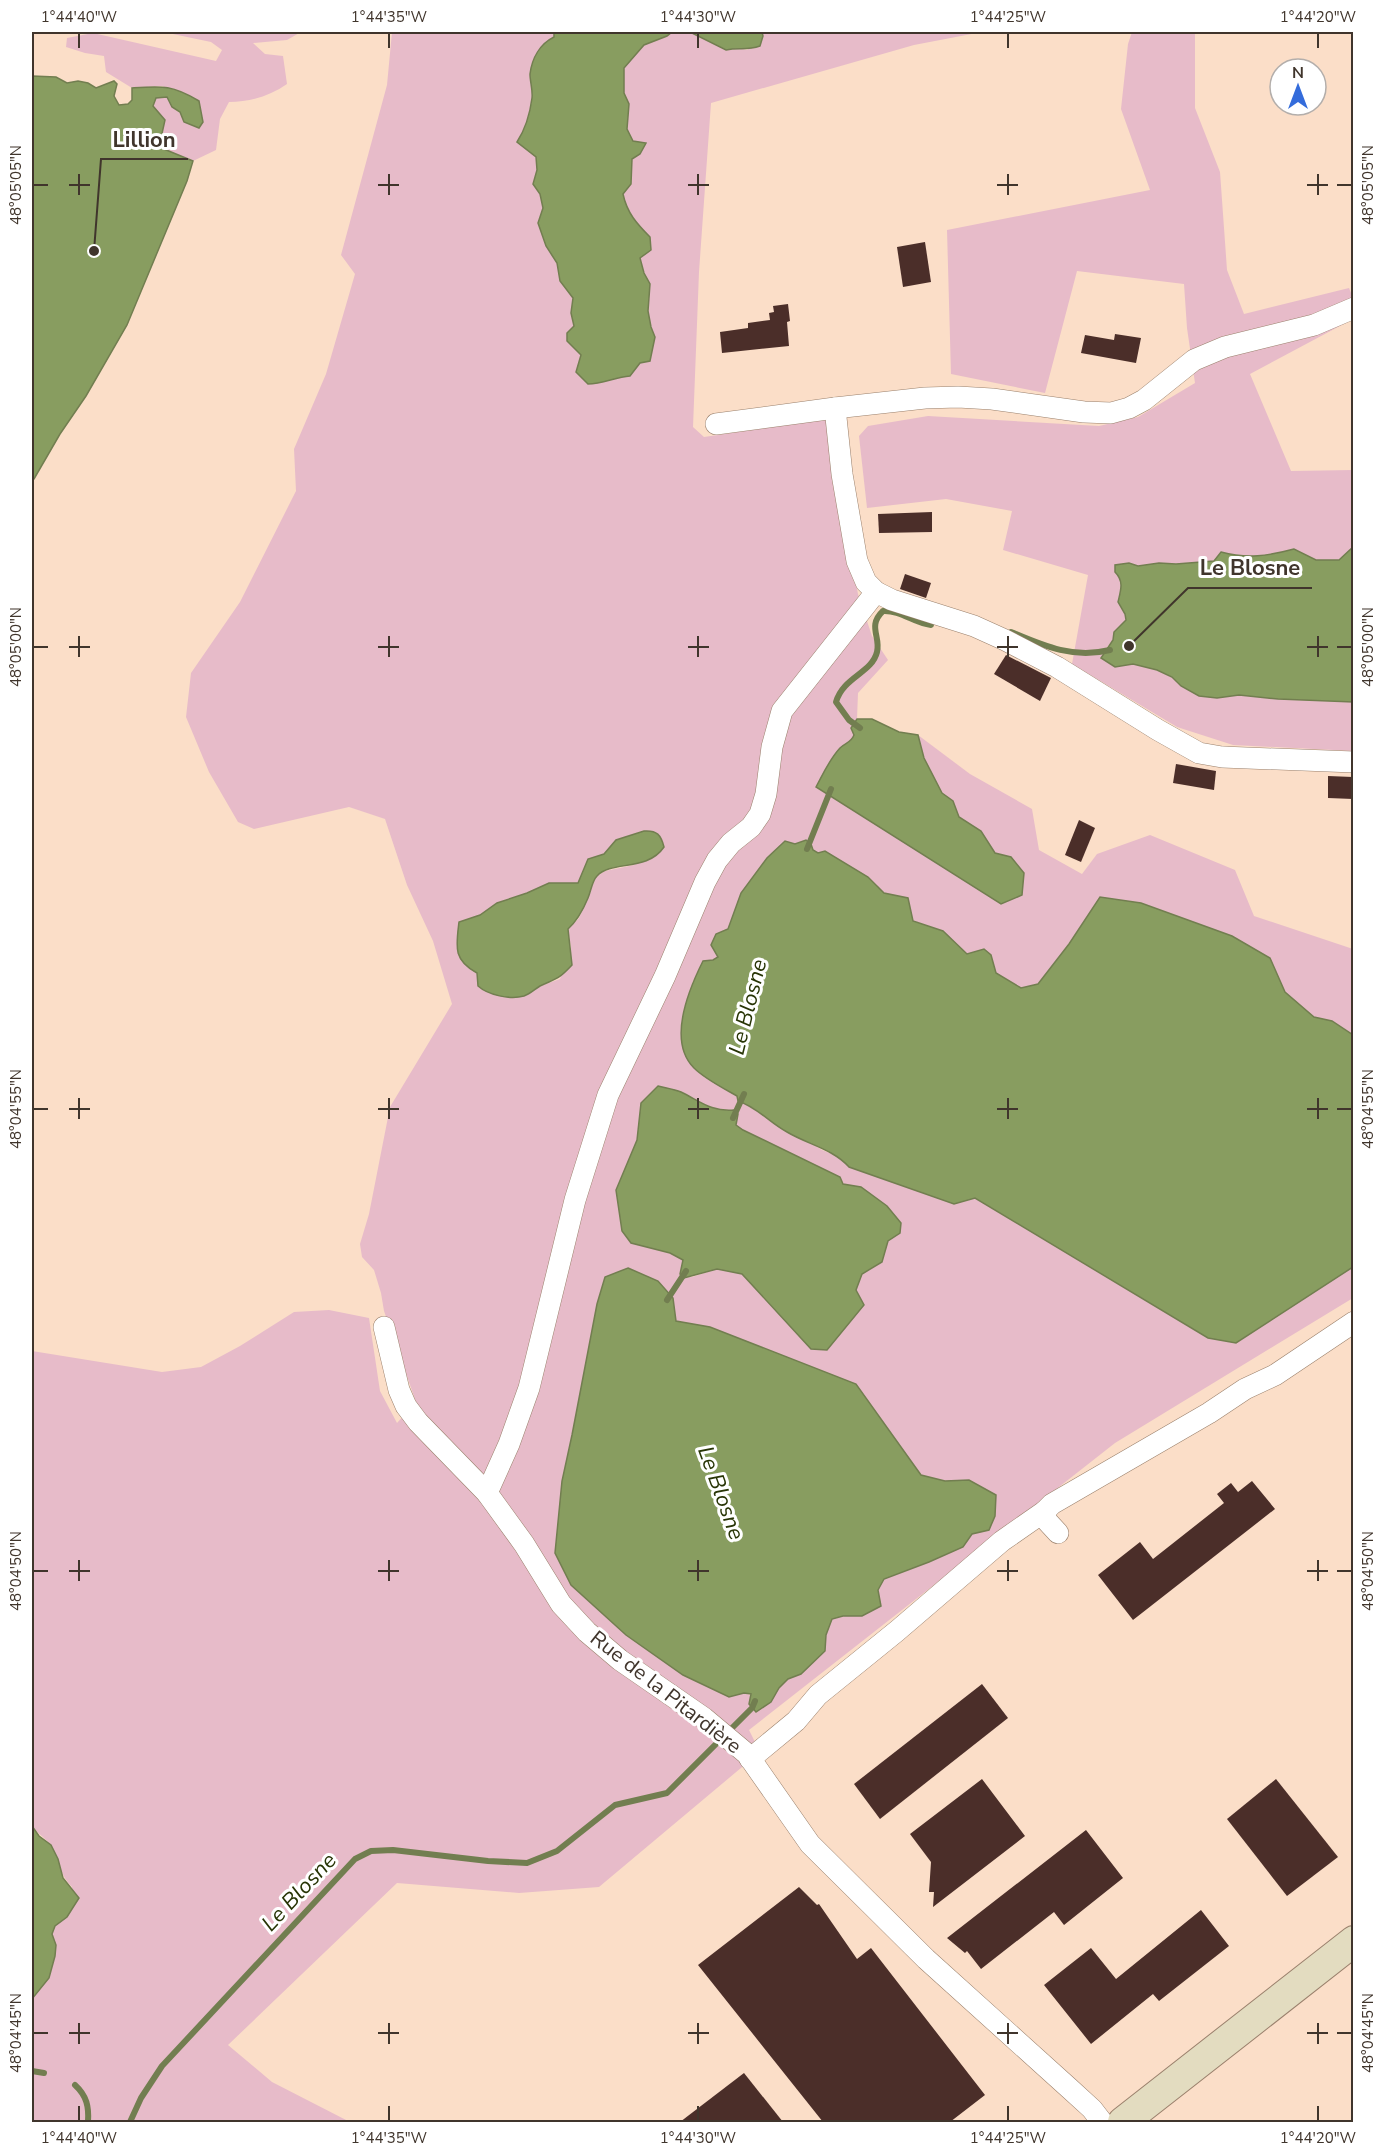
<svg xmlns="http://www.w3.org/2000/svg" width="1385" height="2154" font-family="'Nunito Sans',sans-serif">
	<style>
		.green { fill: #e7bbc9; fill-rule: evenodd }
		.water { fill: #889d60; stroke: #727e50; stroke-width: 1.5 }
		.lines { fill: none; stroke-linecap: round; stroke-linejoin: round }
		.stream { stroke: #727e50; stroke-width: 6 }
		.building { fill: #4b2e29 }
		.street-casing { stroke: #9a806c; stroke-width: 22 }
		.secondary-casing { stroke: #9a806c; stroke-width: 32 }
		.street { stroke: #fff; stroke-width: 21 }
		.secondary { stroke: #e3dcc0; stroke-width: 30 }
		.ticks { fill: none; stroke: #40352c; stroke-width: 2 }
		.labels { text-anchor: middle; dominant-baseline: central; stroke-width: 6; stroke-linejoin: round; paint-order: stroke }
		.street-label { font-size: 21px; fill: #40352c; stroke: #fff }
		.water-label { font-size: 22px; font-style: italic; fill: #273405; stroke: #fff }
		.leader { fill: none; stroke: #40352c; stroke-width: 2 }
		.callout-dot { fill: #40352c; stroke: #fff; stroke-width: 2 }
		.callout-label { font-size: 22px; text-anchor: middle; font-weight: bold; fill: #40352c; stroke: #fff; stroke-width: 6; stroke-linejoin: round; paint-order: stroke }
		.neatline { fill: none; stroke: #40352c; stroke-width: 2 }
		.ticks-label { font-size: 15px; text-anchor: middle; fill: #40352c }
	</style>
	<rect width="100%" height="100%" fill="#fbdec8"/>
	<g class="green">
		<path d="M168,32H301L287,40L253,43L265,54L283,56L287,84C270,96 250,102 229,102L220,119L216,150L193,161L159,148L165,120L153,106L156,98L167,97L172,107L199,128L163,86L132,88L106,72L104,56L85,53L66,47L67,38L93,33L216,61L222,50L211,42L168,33Z"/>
		<path d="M392,32H554V36L530,75L533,94L529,116L525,129L517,142L536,157L537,170L533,184L540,194L543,208L538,223L546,246L557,263L560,281L573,298L571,313L574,326L567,333L581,355L583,378L588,384C603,384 615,377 630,376L655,337L651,327L648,311L650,284L644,273L640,257L650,238C637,224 627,213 623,194L631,183L632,159L645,143L632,141L627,129L629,104L624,93V67L644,45L667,36L672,32H690L726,50L736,47L747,50L763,37L762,32H982L914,45L711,103L699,272L693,427L704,437L826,419L858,594L872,636L888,660L858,693L857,719L851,728L854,735C851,743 845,743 840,748C829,760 823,774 816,787L995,854L981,831L959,817L953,801L942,793L924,758L918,735L970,774L1032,809L1039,850L1082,874L1097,854L1150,835L1235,870L1254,916L1353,949V1035L1332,1021L1314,1017L1285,992L1270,958L1069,944L1038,984L1021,988L996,973L991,955L967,954L943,931L913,921L908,898L884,893L868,877L812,850L811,844L806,840L795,844L741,893L718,957L693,981L681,1025L725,1089L737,1096L739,1101L746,1104L822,1150L840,1157L849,1167L954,1204L975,1198L1208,1338L1236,1343L1353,1267V1298L1115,1443L749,1730L760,1752L599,1887L519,1893L397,1883L228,2045L272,2082L350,2122H32V1999L49,1978L55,1956L56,1945L52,1934L55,1925L67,1917L72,1887C60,1875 59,1862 52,1847C48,1840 37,1833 32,1826V1351L162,1372L201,1367L240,1346L294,1312L329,1310L369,1318L380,1391L397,1423L416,1402L384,1311L381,1293L374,1270L362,1257L360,1244L369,1214L390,1107L452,1004L433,941L407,885L385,819L349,807L254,829L238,822L209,772L186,717L191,673L240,602L296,491L294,449L326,374L355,274L341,255L387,85ZM644,831H653L634,865L605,871L596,877L579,918L568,929L571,948L560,979L540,986L525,996L478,986L477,973L459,922L480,915L497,903L527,893L549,883H579L588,859L604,854L617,840ZM679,1091C697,1101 713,1112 734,1110L736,1125L743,1130L840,1177L842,1184L861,1187L900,1233L888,1240L882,1262L862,1274L835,1338L827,1350L811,1349L742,1274L717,1269L692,1277L680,1274L683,1260L670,1253L631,1243L616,1190L637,1140L641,1103ZM673,1298L676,1321L710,1327L856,1384L921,1475L945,1481L969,1480L988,1530L972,1534L963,1547L929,1562L884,1579L878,1590L881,1606L862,1616H843L832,1619L826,1635L802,1674L788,1679L779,1688L771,1702L744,1693L729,1697L683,1675L626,1635L555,1553L562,1481L572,1435Z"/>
		<path d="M1132,32H1195V108L1220,172L1227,270L1244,314L1349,288L1353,298V319L1250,374L1291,471L1353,470V547L1340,560H1316L1294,549C1269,556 1247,559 1221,553L1214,561L1176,564L1159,563L1138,566L1129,563L1120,577L1122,588L1118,602L1125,614L1126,620L1114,632L1113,640L1104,651L1115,667L1133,664L1157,670L1172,677L1181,686L1217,698L1239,695L1278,699L1353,702V751L1233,745L1177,727L1072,664L1088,575L1003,550L1012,511L946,499L867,508L859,436L868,426L928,416L1099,426L1138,417L1195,383L1187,328L1184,284L1077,271L1045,393L951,374L947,230L1150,190L1121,109L1128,44Z"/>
	</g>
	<g class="water">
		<path d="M554,32H672L667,36L644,45L624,68V93L629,104L627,129L633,141L646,143L640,154L632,159L631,184L623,194C627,213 637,224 650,237L651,250L640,258L644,273L650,284L648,311L651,327L655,337L650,361L640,363L630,376C615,377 603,384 588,384L576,372L581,355L567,341V333L574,326L571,313L573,298L560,281L557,263L546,246L538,223L543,208L540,194L533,184L537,170L536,157L517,142C526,128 530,114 532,98C533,90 530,82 530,74C532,58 540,44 554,37Z"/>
		<path d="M690,32H762L763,36L760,46C746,51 739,47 726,50Z"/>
		<path d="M32,76L56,77L67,83L78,81L88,83L96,88L114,81L117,84L114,96L119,105L128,104L132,100V88C163,86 172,85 199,101L203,122L199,128L184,122L180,112L172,107L167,97L156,98L153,106L165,120L159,147L193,161L187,181L127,325L86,396L60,434L34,479H32Z"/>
		<path d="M1353,547V702L1278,699L1239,695L1217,698L1199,696L1181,686L1172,677L1157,670L1133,664L1115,667L1101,658L1113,640L1114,632L1126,620L1125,614L1118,602C1121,590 1124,581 1115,572V565L1129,563L1138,566L1159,563L1176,564L1214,561L1221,552C1247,559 1268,556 1294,549L1316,560H1339Z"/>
		<path d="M857,719H872L899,732L918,735L924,758L942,793L953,801L959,817L981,831L995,853L1011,857L1024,873L1022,895L1001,904L816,787C823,774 829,760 840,748C845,743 851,743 854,735L851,728Z"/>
		<path d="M644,831C657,830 661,835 664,847C647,872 612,860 597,876C592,881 591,891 588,898C583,910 578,920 568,929L572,965C558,980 557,978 540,986C535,989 530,994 524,996C510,1000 488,995 478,986L477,973C453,960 456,947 459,922L480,915L497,903L527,893L549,883H578L588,859L604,854L616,840Z"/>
		<path d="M806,840L811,844L813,850L818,853L825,851L868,877L884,893L908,898L913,921L943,931L967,954L984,949L991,955L996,973L1021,988L1038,984L1069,944L1100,897L1141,903L1232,936L1270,958L1285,992L1314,1017L1332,1021L1353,1035V1267L1236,1343L1208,1338L975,1198L954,1204L849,1167C833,1149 807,1144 787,1132C770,1123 757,1107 738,1101L737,1096C723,1088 705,1079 694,1068C667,1041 689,989 703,961L713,960L718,957L711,945L716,934L728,929L741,893L767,858L785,841L795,844Z"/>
		<path d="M658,1086C666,1088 674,1089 681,1092C700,1101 711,1112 734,1110L738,1114L736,1125L743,1130L840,1177L843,1184L861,1187L887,1206L901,1223L900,1233L888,1241L882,1262L862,1274L856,1290L864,1305L827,1350L811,1349L742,1274L717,1269L684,1278L680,1274L683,1260L670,1253L631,1243L622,1231L616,1190L637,1140L641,1103Z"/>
		<path d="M628,1268L658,1281L673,1298L676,1321L710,1327L856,1384L921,1475L945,1481L969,1480L996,1495L995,1516L989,1530L972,1534L963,1547L929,1562L884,1579L878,1590L881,1606L862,1616H843L832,1619L826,1635L825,1651L801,1674L788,1679L779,1688L771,1702L756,1712L749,1704L751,1694L744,1693L729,1697L683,1675L626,1635L571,1585L555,1553L562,1481L572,1435L597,1304L605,1277Z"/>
		<path d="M32,1826L39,1836L51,1845L58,1859L63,1878L79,1898L67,1917L55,1926L52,1934L56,1945L55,1956L49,1978L32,1999Z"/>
	</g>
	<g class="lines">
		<g class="stream">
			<path d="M1011,632C1044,646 1073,659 1110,650"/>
			<path d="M860,728L849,720L836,702C843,677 872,673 877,652C881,637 867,626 883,611C901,610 913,623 931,625"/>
			<path d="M807,849L831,789"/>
			<path d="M733,1118L744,1094"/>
			<path d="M667,1300L686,1271"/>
			<path d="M32,2071L44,2073"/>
			<path d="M75,2085C87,2096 89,2107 88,2122"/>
			<path d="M130,2122L141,2098L162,2066L355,1859L371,1851L393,1850L488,1861L527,1863L557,1851L615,1805L667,1793L752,1708L755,1701"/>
		</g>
	</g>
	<g class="building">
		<path d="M925,242L931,282L903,287L897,247Z"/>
		<path d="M788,304L790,321L787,322L789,346L722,353L720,332L748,328V323L770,320L769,313L774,312L773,306Z"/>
		<path d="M1115,334L1141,338L1136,363L1081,353L1085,335L1114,340Z"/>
		<path d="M932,512V532L879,533L878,514Z"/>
		<path d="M905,574L931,583L926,598L900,589Z"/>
		<path d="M1006,655L1051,678L1040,701L994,674Z"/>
		<path d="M1176,764L1216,771L1214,790L1173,783Z"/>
		<path d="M1328,776L1353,777V799L1328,798Z"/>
		<path d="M1079,820L1095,828L1081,862L1065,855Z"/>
		<path d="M1252,1481L1275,1509L1133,1620L1098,1575L1140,1542L1153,1559L1224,1503L1217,1494L1231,1483L1238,1492Z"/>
		<path d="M982,1684L1008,1718L880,1819L854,1784Z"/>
		<path d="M982,1779L1025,1836L933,1907L934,1892H929L931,1862L910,1834Z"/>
		<path d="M1276,1779L1338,1857L1287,1896L1227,1819Z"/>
		<path d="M1086,1830L1123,1878L1064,1925L1054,1912L981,1969L967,1951L965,1953L947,1938Z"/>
		<path d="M799,1887L817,1905L819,1904L857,1959L871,1948L985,2095L950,2122H823L698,1965Z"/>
		<path d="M1201,1910L1229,1946L1159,2001L1153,1994L1091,2044L1044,1985L1091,1948L1116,1979Z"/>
		<path d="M744,2073L783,2122H680Z"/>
	</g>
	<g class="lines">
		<g class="street-casing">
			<g id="street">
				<path d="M835,408L842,474L857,561L866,582L876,592L892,600L974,626L1005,640L1057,667L1158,730L1199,753L1222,757L1354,762"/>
				<path d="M716,424L835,408L925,398L958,397L992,399L1084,412L1111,413L1129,408L1144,400L1194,360L1225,347L1314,325L1354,308"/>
				<path d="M384,1327L399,1390L406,1406L418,1422L487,1493L524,1544L561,1604L587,1632L620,1660L704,1718L747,1754L810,1844L926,1959L1069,2088L1092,2109L1102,2122"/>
				<path d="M487,1493L509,1444L529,1388L575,1200L608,1095L665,976L705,882L717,860L731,843L751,827L760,814L766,794L772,747L782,711L876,592"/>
				<path d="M1058,1533L1046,1520L1045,1511L1052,1504L1209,1413L1245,1389L1275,1375L1354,1322"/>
				<path d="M750,1759L796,1721L818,1695L897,1631L1002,1541L1045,1511"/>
			</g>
		</g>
		<g class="secondary-casing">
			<path id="secondary" d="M1123,2122L1354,1941"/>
		</g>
		<use href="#street" class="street"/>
		<use href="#secondary" class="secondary"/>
	</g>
	<path class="ticks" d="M79,33V48M389,33V48M698,33V48M1008,33V48M1318,33V48M79,174V195M389,174V195M698,174V195M1008,174V195M1318,174V195M33,185H48M69,185H90M378,185H399M688,185H709M997,185H1018M1307,185H1328M1337,185H1352M79,636V657M389,636V657M698,636V657M1008,636V657M1318,636V657M33,647H48M69,647H90M378,647H399M688,647H709M997,647H1018M1307,647H1328M1337,647H1352M79,1098V1119M389,1098V1119M698,1098V1119M1008,1098V1119M1318,1098V1119M33,1109H48M69,1109H90M378,1109H399M688,1109H709M997,1109H1018M1307,1109H1328M1337,1109H1352M79,1560V1581M389,1560V1581M698,1560V1581M1008,1560V1581M1318,1560V1581M33,1571H48M69,1571H90M378,1571H399M688,1571H709M997,1571H1018M1307,1571H1328M1337,1571H1352M79,2023V2044M389,2023V2044M698,2023V2044M1008,2023V2044M1318,2023V2044M33,2033H48M69,2033H90M378,2033H399M688,2033H709M997,2033H1018M1307,2033H1328M1337,2033H1352M79,2106V2121M389,2106V2121M698,2106V2121M1008,2106V2121M1318,2106V2121"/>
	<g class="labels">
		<g class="street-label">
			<text transform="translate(666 1692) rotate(38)">Rue de la Pitardière</text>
		</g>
		<g class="water-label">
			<text transform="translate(748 1007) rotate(-76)">Le Blosne</text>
			<text transform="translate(721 1493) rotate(70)">Le Blosne</text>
			<text transform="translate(299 1892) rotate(-47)">Le Blosne</text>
		</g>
	</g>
	<path class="leader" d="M94 251L101 159H188M1129 646L1188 588H1312"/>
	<g class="callout-dot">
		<circle cx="94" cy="251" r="6"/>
		<circle cx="1129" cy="646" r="6"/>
	</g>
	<g class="callout-label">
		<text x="144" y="147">Lillion</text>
		<text x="1250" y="575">Le Blosne</text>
	</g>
	<rect width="1385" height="2154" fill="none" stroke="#ffffff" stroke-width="66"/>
	<g transform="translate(1298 87)"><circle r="28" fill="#ffffff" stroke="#b3aeab" stroke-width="1.5"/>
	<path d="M0-4.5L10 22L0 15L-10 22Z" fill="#346cdb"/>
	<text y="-9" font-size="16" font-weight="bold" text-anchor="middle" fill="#40352c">N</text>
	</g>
	<rect x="33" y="33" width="1319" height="2088" class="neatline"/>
	<g class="ticks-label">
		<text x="79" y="22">1°44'40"W</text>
		<text x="389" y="22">1°44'35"W</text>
		<text x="698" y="22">1°44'30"W</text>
		<text x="1008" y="22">1°44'25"W</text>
		<text x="1318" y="22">1°44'20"W</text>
		<text transform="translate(16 185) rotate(-90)" y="5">48°05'05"N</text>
		<text transform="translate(1368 185) rotate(-90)" y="5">48°05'05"N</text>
		<text transform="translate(16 647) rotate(-90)" y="5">48°05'00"N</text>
		<text transform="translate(1368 647) rotate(-90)" y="5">48°05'00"N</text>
		<text transform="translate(16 1109) rotate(-90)" y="5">48°04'55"N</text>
		<text transform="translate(1368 1109) rotate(-90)" y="5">48°04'55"N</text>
		<text transform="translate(16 1571) rotate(-90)" y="5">48°04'50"N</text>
		<text transform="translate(1368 1571) rotate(-90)" y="5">48°04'50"N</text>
		<text transform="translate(16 2033) rotate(-90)" y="5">48°04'45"N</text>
		<text transform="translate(1368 2033) rotate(-90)" y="5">48°04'45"N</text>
		<text x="79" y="2143">1°44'40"W</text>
		<text x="389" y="2143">1°44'35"W</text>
		<text x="698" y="2143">1°44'30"W</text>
		<text x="1008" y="2143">1°44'25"W</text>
		<text x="1318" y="2143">1°44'20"W</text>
	</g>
</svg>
